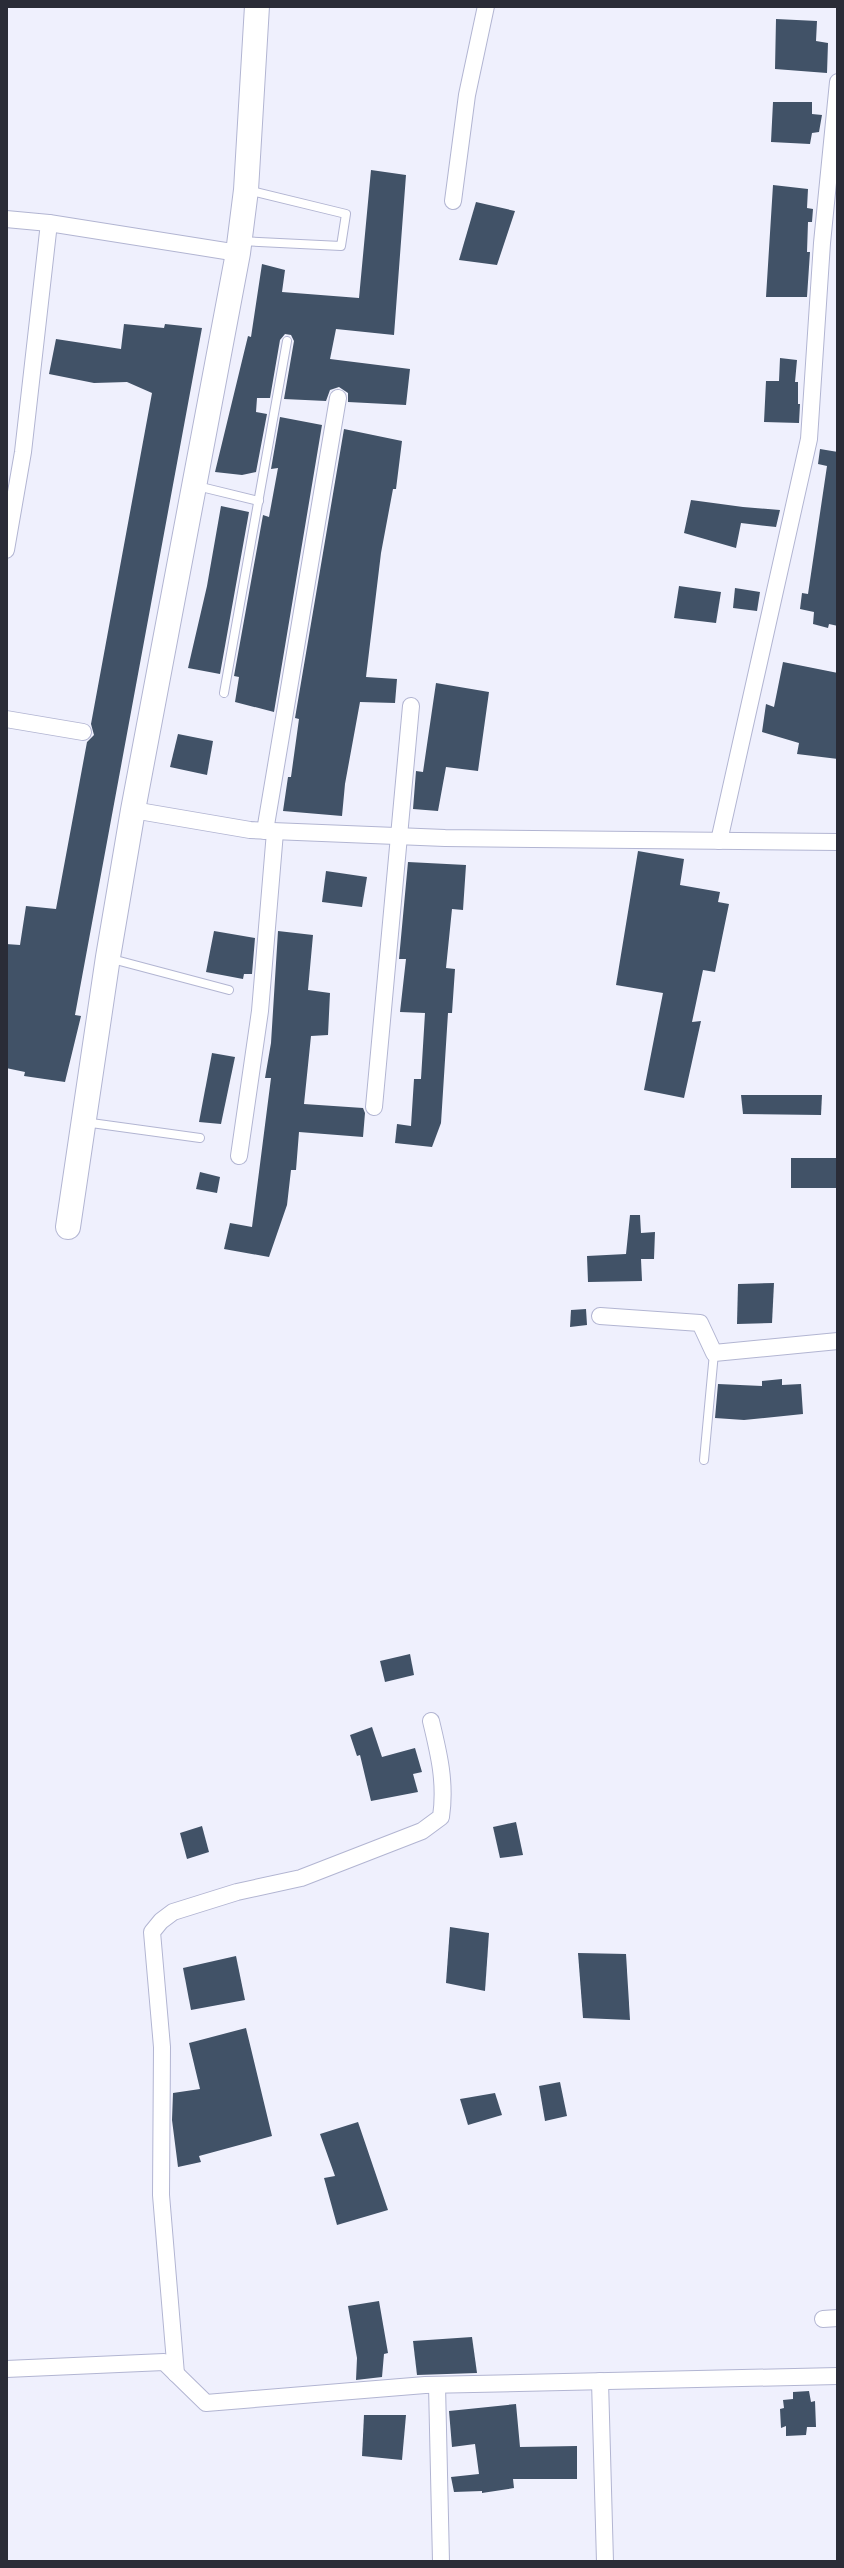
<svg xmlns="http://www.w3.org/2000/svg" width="844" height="2568" font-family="Signika,sans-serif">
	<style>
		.building { fill: #415267 }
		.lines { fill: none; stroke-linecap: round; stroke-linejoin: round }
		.lane-casing { stroke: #b2b5d2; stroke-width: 10 }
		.street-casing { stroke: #b2b5d2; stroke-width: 18 }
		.secondary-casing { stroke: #b2b5d2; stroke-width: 26 }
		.lane { stroke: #fff; stroke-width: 8 }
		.street { stroke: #fff; stroke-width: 16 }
		.secondary { stroke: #fff; stroke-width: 24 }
	</style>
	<rect width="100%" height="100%" fill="#eff0fd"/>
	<g class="building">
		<path d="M776,19L817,21L816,41L828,43L827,73L775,69Z"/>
		<path d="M773,102H812V114L822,115L819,132L812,133L810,144L771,142Z"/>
		<path d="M371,170L406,175L394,335L336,329L330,359L410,369L406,405L348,402V393L339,387L330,390L326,401L284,399L294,341L291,335L285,334L280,340L270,398H257L256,412L267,414L256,472L242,475L215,472L248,336L251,337L262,264L285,270L282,292L359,298Z"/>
		<path d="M773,185L808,189L807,208L813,209L812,222H808L807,252H810L807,297H766Z"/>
		<path d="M476,202L515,211L497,265L459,260Z"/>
		<path d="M124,324L164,328L165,324L202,328L75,1015L81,1016L65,1082L24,1076L25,1072L6,1068V944L20,945L26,906L56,909L87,742L94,735L91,724L152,393L127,382L94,383L49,374L56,339L121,349Z"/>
		<path d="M780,358L797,360L795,382H798V404H800L799,423L764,422L766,381H779Z"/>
		<path d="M280,417L322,425L274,712L235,702L239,677L234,676L263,515L269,517L278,468L271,469Z"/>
		<path d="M344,429L402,441L396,489H393L381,553L366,677L397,679L395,703L360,702L345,784L342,816L283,811L288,777H291L299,719L295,718Z"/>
		<path d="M820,449L838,452V626L829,624L828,628L813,624L814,612L800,609L802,593L808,594L827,466L818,464Z"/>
		<path d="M691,500L743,507L780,510L776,527L741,523L736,548L684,533Z"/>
		<path d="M221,506L249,512L220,674L188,668L207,586Z"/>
		<path d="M679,586L721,592L716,623L674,618Z"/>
		<path d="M735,588L760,592L757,611L733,608Z"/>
		<path d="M783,662L838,673V759L797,754L799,743L762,732L766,704L774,707Z"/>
		<path d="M436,683L489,692L478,771L446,767L438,811L413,809L416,771L423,772Z"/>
		<path d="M178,734L213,741L207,775L170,767Z"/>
		<path d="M638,851L684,859L680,885L720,892L718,902L729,904L715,972L703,970L692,1022L701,1021L684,1098L644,1090L663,993L616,985Z"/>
		<path d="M408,862L466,865L463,910L452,909L446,968L455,969L452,1013H448L441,1123L432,1147L395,1143L397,1124L411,1126L414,1079H421L425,1013L400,1012L406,959H399Z"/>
		<path d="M326,871L367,877L362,907L322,902Z"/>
		<path d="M214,931L255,938L252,974H244L243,979L206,972Z"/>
		<path d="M278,931L313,935L308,990L330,993L328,1035L311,1036L304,1104L363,1108L365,1113L363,1137L299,1132L296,1170H291L287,1205L269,1257L224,1249L230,1223L252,1227L271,1078H265L271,1043Z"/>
		<path d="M212,1053L235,1057L221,1124L199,1122Z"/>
		<path d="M741,1095H822L821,1115L743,1114Z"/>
		<rect x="791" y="1158" width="47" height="30"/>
		<path d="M200,1172L220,1177L217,1193L196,1189Z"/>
		<path d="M630,1215H640L641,1233L655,1232L654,1259H641L642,1281L588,1282L587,1256L626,1254Z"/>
		<path d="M774,1283L772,1323L737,1324L738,1284Z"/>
		<path d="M586,1309L587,1325L570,1327L571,1310Z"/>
		<path d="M782,1379V1385L801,1384L803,1414L744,1420L715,1418L718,1384L762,1386V1381Z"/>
		<path d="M410,1654L414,1675L385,1682L380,1661Z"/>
		<path d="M372,1727L382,1757L415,1748L422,1772L413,1774L418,1792L371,1801L360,1755L357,1756L350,1735Z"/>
		<path d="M516,1822L523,1855L500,1858L493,1827Z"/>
		<path d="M202,1826L209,1852L187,1859L180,1833Z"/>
		<path d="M450,1927L489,1933L485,1991L446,1983Z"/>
		<path d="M578,1953L626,1954L630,2020L583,2018Z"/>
		<path d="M236,1956L245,2000L191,2010L183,1968Z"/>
		<path d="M246,2028L272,2136L199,2156L201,2162L178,2167L172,2120L173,2093L200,2089L189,2043Z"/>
		<path d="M560,2082L567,2116L545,2121L539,2086Z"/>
		<path d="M495,2093L502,2115L468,2125L460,2099Z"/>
		<path d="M358,2122L388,2210L337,2225L324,2178L335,2176L320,2134Z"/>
		<path d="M379,2301L388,2353L384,2354L382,2377L356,2380L357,2358L348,2306Z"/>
		<path d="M472,2337L477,2373L417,2375L413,2341Z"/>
		<path d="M809,2391L811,2402L815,2401L816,2427H807L806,2435L786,2436V2426L781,2428L780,2409L784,2408L783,2400L793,2399V2392Z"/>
		<path d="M516,2404L520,2447L577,2446V2479H513L514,2488L482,2493V2491L454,2492L451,2477L479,2474L475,2444L452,2447L449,2411Z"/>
		<path d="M364,2415H406L402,2460L362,2456Z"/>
	</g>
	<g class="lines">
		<g class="lane-casing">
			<g id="lane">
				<path d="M241,241L341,246L346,214L251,191"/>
				<path d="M197,486L259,501"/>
				<path d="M224,693L287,341"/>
				<path d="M112,959L229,990"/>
				<path d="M84,1122L200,1138"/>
				<path d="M704,1460L714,1353"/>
			</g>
		</g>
		<g class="street-casing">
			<g id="street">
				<path d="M453,201L467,95L486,6"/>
				<path d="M6,219L49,223L238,253"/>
				<path d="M6,550L23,452L49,223"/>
				<path d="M6,719L83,732"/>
				<path d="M133,810L250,830L445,838L838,842"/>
				<path d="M265,831L338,398"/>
				<path d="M719,841L809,439L822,243L838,82"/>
				<path d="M374,1107L411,706"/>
				<path d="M239,1156L260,1011L275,832"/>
				<path d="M600,1316L700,1323L714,1353L838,1341"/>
				<path d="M823,2319L838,2318"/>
				<path d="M6,2369L164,2362L206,2403L425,2385L838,2376"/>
				<path d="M176,2374L161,2195L162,2047L152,1932L161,1921L173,1912L237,1892L301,1878L422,1831L441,1817C446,1783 439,1754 431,1721"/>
				<path d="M600,2381L605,2562"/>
				<path d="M437,2385L441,2562"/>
			</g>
		</g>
		<g class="secondary-casing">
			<path id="secondary" d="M68,1227L108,957L133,810L238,253L246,190L257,6"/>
		</g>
		<use href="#lane" class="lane"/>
		<use href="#street" class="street"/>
		<use href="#secondary" class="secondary"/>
	</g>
	<rect width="844" height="2568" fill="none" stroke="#2a2c37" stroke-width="16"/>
</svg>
